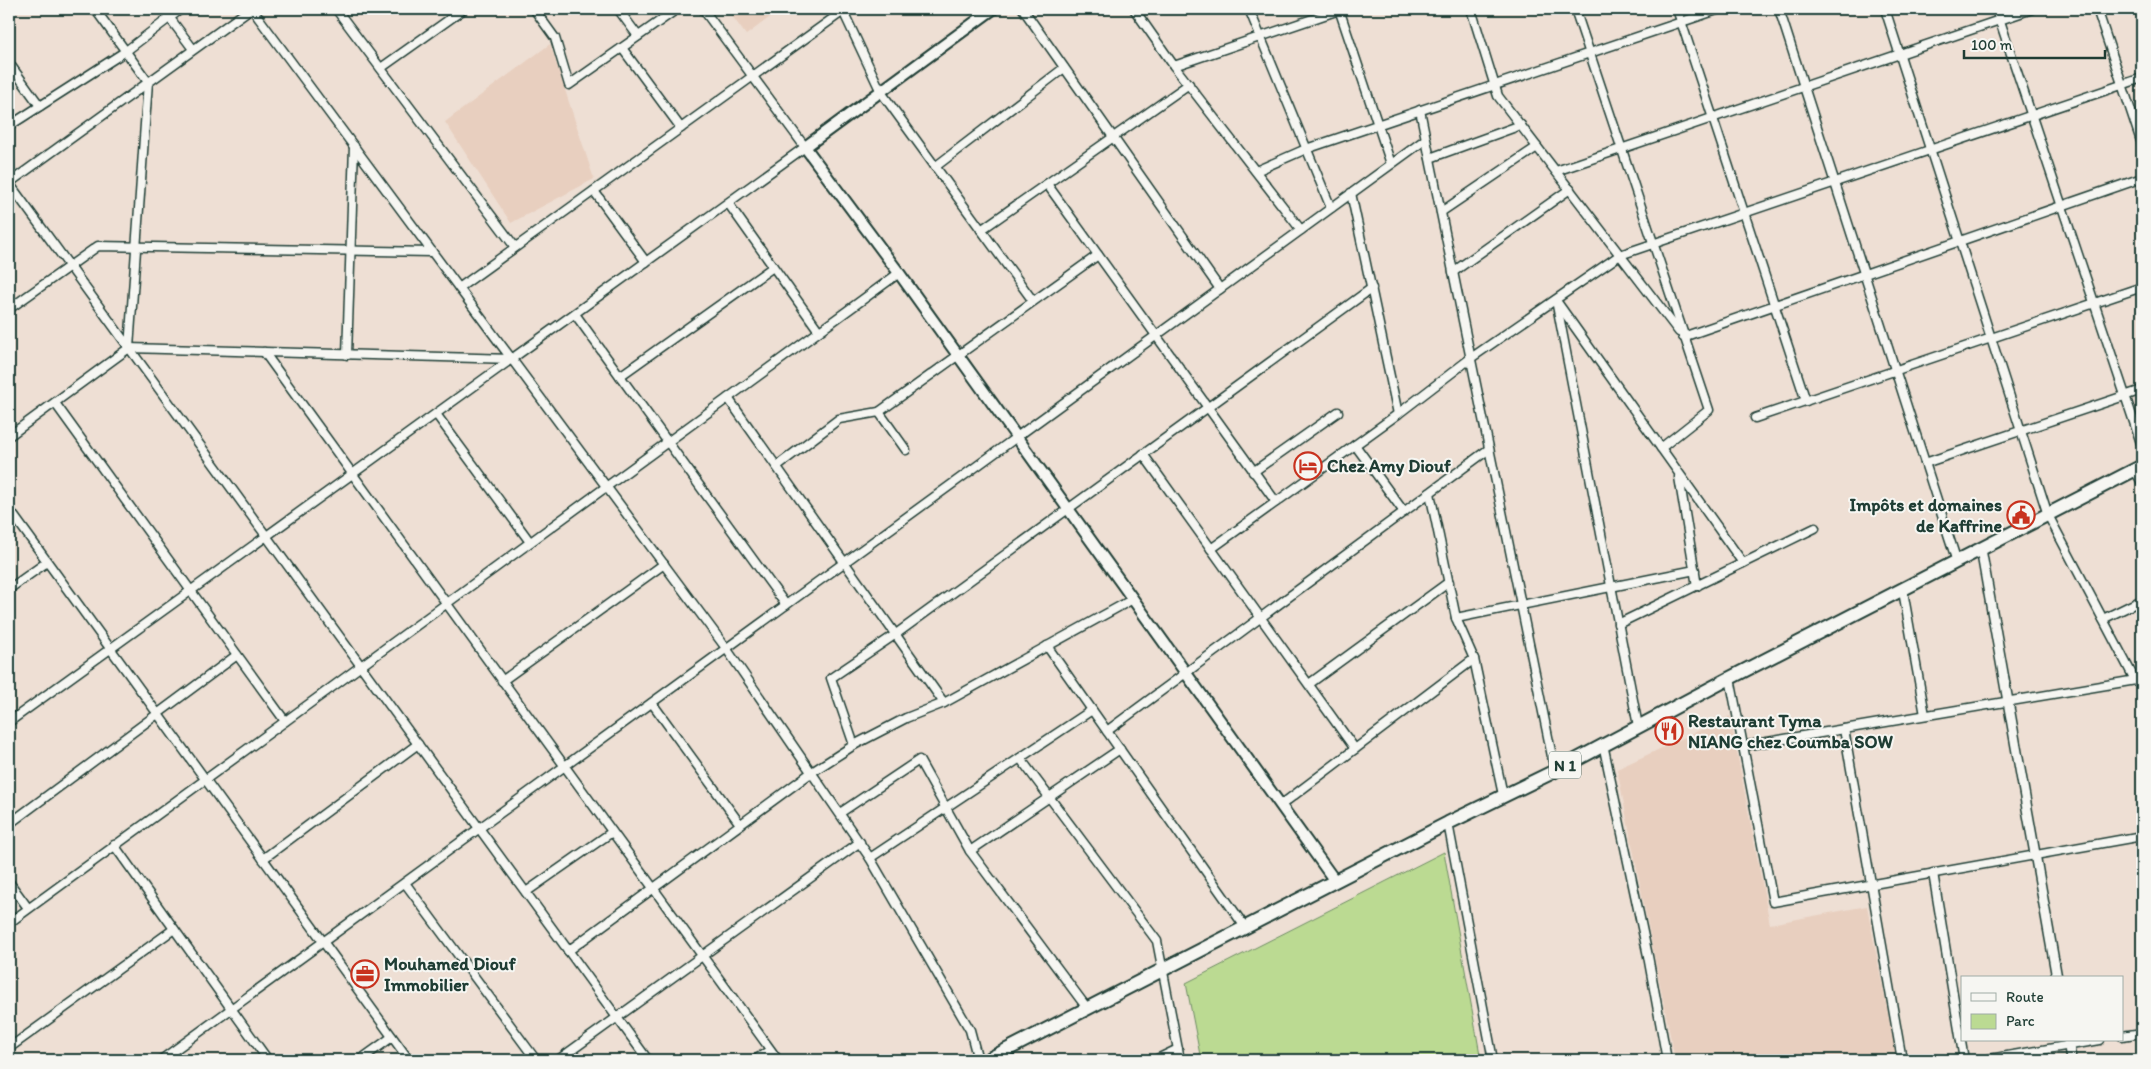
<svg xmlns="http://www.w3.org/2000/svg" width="2151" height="1069" font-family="Itim,sans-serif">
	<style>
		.built { fill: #e8cfbf }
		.green { fill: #bbda92; stroke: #6d8c63 }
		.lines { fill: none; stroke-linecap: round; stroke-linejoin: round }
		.minor-casing { stroke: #1f3d34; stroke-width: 11 }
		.tertiary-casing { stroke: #1f3d34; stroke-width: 12 }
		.secondary-casing { stroke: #1f3d34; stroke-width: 14 }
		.trunk-casing { stroke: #1f3d34; stroke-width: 16 }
		.minor { stroke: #f6f6f2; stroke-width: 8 }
		.tertiary { stroke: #f6f6f2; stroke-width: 9 }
		.secondary { stroke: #f6f6f2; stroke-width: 10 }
		.trunk { stroke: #f6f6f2; stroke-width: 12 }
		.labels { text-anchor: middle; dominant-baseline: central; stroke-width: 4; stroke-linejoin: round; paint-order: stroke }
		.shield { fill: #f6f6f2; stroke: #60746d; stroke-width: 1 }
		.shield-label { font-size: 16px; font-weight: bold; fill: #1f3d34 }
		.poi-label { font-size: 18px; font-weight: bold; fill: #1f3d34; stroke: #f6f6f2; text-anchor: start }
	</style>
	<rect width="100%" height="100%" fill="#eedfd4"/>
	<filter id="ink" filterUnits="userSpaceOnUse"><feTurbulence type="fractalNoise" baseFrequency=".02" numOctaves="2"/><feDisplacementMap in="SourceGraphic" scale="10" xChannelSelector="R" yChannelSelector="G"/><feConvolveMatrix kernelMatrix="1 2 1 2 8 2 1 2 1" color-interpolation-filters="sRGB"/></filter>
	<g filter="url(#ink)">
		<g class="built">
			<path d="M727,9H781L746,35Z"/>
			<path d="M550,44L594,179L511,223L445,122Z"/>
			<path d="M1730,716L1770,924L1867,906L1897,1060H1675L1617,769Z"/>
		</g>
		<path class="green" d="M1444,852L1481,1060H1201L1186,983Z"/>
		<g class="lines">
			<g class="minor-casing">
				<g id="minor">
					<path d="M95,9L148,82L129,348"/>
					<path d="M163,9L193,49"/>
					<path d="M252,9L726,648L870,858L970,1030L978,1060"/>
					<path d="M336,9L515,247"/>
					<path d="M534,9L555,38L569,85L677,9"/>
					<path d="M618,9L638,36"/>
					<path d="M1023,9L1220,289"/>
					<path d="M1134,9L1174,66L1301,230"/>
					<path d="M1249,9L1331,208"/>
					<path d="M1339,9L1391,164"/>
					<path d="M1471,9L1498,96L1679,332"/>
					<path d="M1575,9L1709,410L1661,448"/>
					<path d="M1677,9L1806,401"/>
					<path d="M1779,9L1957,562"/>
					<path d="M1885,9L2048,515L2135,680"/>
					<path d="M1996,9L2142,446"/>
					<path d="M2097,9L2142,144"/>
					<path d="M843,11L881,92L1033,301"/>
					<path d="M622,48L681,128"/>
					<path d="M9,63L40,106"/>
					<path d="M1174,66L1342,9"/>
					<path d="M381,68L464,9"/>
					<path d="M1420,110L1555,771"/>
					<path d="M9,126L126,51L181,9"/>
					<path d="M1430,158L1521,125"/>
					<path d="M935,167L1064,68"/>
					<path d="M1256,171L1306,149L1720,9"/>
					<path d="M1556,171L2032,9"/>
					<path d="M9,183L648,1060"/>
					<path d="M9,183L250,9"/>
					<path d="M1047,184L1276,502"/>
					<path d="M594,191L646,262"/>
					<path d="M1351,193L1398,414"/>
					<path d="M728,203L819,331"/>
					<path d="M1441,212L1537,147"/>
					<path d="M981,230L1189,84"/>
					<path d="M1453,272L1570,189"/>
					<path d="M459,288L846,9"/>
					<path d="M1556,300L1638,726"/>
					<path d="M1557,302L1743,563"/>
					<path d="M9,309L98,246L432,252"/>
					<path d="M575,314L786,605"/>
					<path d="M1683,337L2142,178"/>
					<path d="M264,352L778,1060"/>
					<path d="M347,355L354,146"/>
					<path d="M620,376L773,267"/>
					<path d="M728,398L944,703"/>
					<path d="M55,403L285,721"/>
					<path d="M879,412L906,450"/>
					<path d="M436,414L530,542"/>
					<path d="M1755,418L2142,287"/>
					<path d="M9,436L129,348L512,359"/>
					<path d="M1355,445L1404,512"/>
					<path d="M1143,454L1355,749"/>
					<path d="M1925,463L2142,390"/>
					<path d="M777,466L839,419L879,412L1098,255"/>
					<path d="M2135,470L2142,483"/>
					<path d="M1253,472L1338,412"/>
					<path d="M1679,477L1697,586"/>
					<path d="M1430,493L1456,618L1474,659L1503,795"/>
					<path d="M9,509L409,1060"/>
					<path d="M1211,549L1398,414L1471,358L1620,255L2142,78"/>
					<path d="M9,589L47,562"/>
					<path d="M1903,591L1925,715"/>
					<path d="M1456,618L1695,570"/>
					<path d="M2103,619L2142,600"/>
					<path d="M1618,624L1815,528"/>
					<path d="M1047,646L1245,927"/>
					<path d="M1730,678L1773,902L2142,836"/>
					<path d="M502,681L664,564"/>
					<path d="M1309,684L1449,582"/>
					<path d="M652,703L740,824"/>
					<path d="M9,722L805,147L703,9"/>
					<path d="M1844,729L1902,1060"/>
					<path d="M1107,731L1489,449"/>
					<path d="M1603,744L1648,956L1667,1060"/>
					<path d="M854,745L831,678L896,634L1372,288"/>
					<path d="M1743,746L2142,679"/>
					<path d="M1020,758L1157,941L1180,1060"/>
					<path d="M1281,805L1474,659"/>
					<path d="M840,813L919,760L970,851L1087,1008"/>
					<path d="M1448,823L1493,1060"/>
					<path d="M9,824L237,655"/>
					<path d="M114,845L268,1060"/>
					<path d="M970,851L1120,749"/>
					<path d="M870,858L1092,710"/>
					<path d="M263,859L418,744"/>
					<path d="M1933,873L1964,1060"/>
					<path d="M9,882L28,908"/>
					<path d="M405,883L536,1060"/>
					<path d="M526,892L612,832"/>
					<path d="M9,923L899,273"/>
					<path d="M568,951L812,772L854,745L906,718L944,703L1133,599"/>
					<path d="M2122,1036L2142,1033"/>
					<path d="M9,1048L174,929"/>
					<path d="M161,1060L1426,139"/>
					<path d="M360,1060L392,1037"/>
					<path d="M558,1060L860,842"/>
					<path d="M755,1060L770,1050"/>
					<path d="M1155,1060L1178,1049"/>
					<path d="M1984,1060L2100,1040"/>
				</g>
			</g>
			<g class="tertiary-casing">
				<g id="tertiary">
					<path d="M1981,549L2057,978"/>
					<path d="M2068,1040L2071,1060"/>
				</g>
			</g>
			<g class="secondary-casing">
				<path id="secondary" d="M993,9L805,147L899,273L1335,881"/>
			</g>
			<g class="trunk-casing">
				<path id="trunk" d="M987,1060L1448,823L1555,771L1730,678L2142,466"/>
			</g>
			<use href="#minor" class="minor"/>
			<use href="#tertiary" class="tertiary"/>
			<use href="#secondary" class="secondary"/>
			<use href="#trunk" class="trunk"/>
		</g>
	</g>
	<defs>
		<g id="hotel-ring" transform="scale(1.4375)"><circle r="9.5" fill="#f6f6f2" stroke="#c8321e" stroke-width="1.5"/><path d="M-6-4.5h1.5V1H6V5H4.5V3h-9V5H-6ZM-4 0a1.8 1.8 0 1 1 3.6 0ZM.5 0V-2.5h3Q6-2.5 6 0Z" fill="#c8321e"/></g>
		<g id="civic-ring" transform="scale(1.4375)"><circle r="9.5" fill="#f6f6f2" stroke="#c8321e" stroke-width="1.5"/><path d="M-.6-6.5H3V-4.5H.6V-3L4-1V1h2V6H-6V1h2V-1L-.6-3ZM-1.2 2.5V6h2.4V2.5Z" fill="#c8321e"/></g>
		<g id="restaurant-ring" transform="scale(1.4375)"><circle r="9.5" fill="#f6f6f2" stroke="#c8321e" stroke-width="1.5"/><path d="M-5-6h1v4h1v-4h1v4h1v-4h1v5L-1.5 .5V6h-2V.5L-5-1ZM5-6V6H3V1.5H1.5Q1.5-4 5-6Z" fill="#c8321e"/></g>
		<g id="office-ring" transform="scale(1.4375)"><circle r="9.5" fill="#f6f6f2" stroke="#c8321e" stroke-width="1.5"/><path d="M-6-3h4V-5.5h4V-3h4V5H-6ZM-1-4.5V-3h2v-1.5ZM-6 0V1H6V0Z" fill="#c8321e"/></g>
	</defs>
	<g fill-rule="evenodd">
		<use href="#hotel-ring" x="1308" y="466"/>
		<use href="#civic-ring" x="2021" y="515"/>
		<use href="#restaurant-ring" x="1669" y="731"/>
		<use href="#office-ring" x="365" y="974"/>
	</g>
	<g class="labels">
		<rect class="shield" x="1549" y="751.5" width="32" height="27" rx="4"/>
		<g class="shield-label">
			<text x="1565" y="765">N 1</text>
		</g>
		<g class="poi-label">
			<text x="1327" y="466">Chez Amy Diouf</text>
			<text x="2002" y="505" text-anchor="end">Impôts et domaines<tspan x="2002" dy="21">de Kaffrine</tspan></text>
			<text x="1688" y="721">Restaurant Tyma<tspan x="1688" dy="21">NIANG chez Coumba SOW</tspan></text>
			<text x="384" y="964">Mouhamed Diouf<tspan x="384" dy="21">Immobilier</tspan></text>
		</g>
	</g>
	<rect width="2151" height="1069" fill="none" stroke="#f6f6f2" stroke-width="30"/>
	<rect x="15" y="15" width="2121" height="1039" fill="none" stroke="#1f3d34" stroke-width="2" filter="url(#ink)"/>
	<rect x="1961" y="976" width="162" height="65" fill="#f6f6f2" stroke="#a0aca6"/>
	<rect x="1971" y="993" width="25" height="8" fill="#f6f6f2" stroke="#a0aca6"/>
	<text x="2006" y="1002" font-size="15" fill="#1f3d34">Route</text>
	<rect x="1971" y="1014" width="25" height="15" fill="#bbda92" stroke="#a0aca6"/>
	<text x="2006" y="1026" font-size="15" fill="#1f3d34">Parc</text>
	<path d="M1964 50v8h141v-8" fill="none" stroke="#1f3d34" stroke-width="2.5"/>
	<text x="1971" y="50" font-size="15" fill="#1f3d34" stroke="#f6f6f2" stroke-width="4" paint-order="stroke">100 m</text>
</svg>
